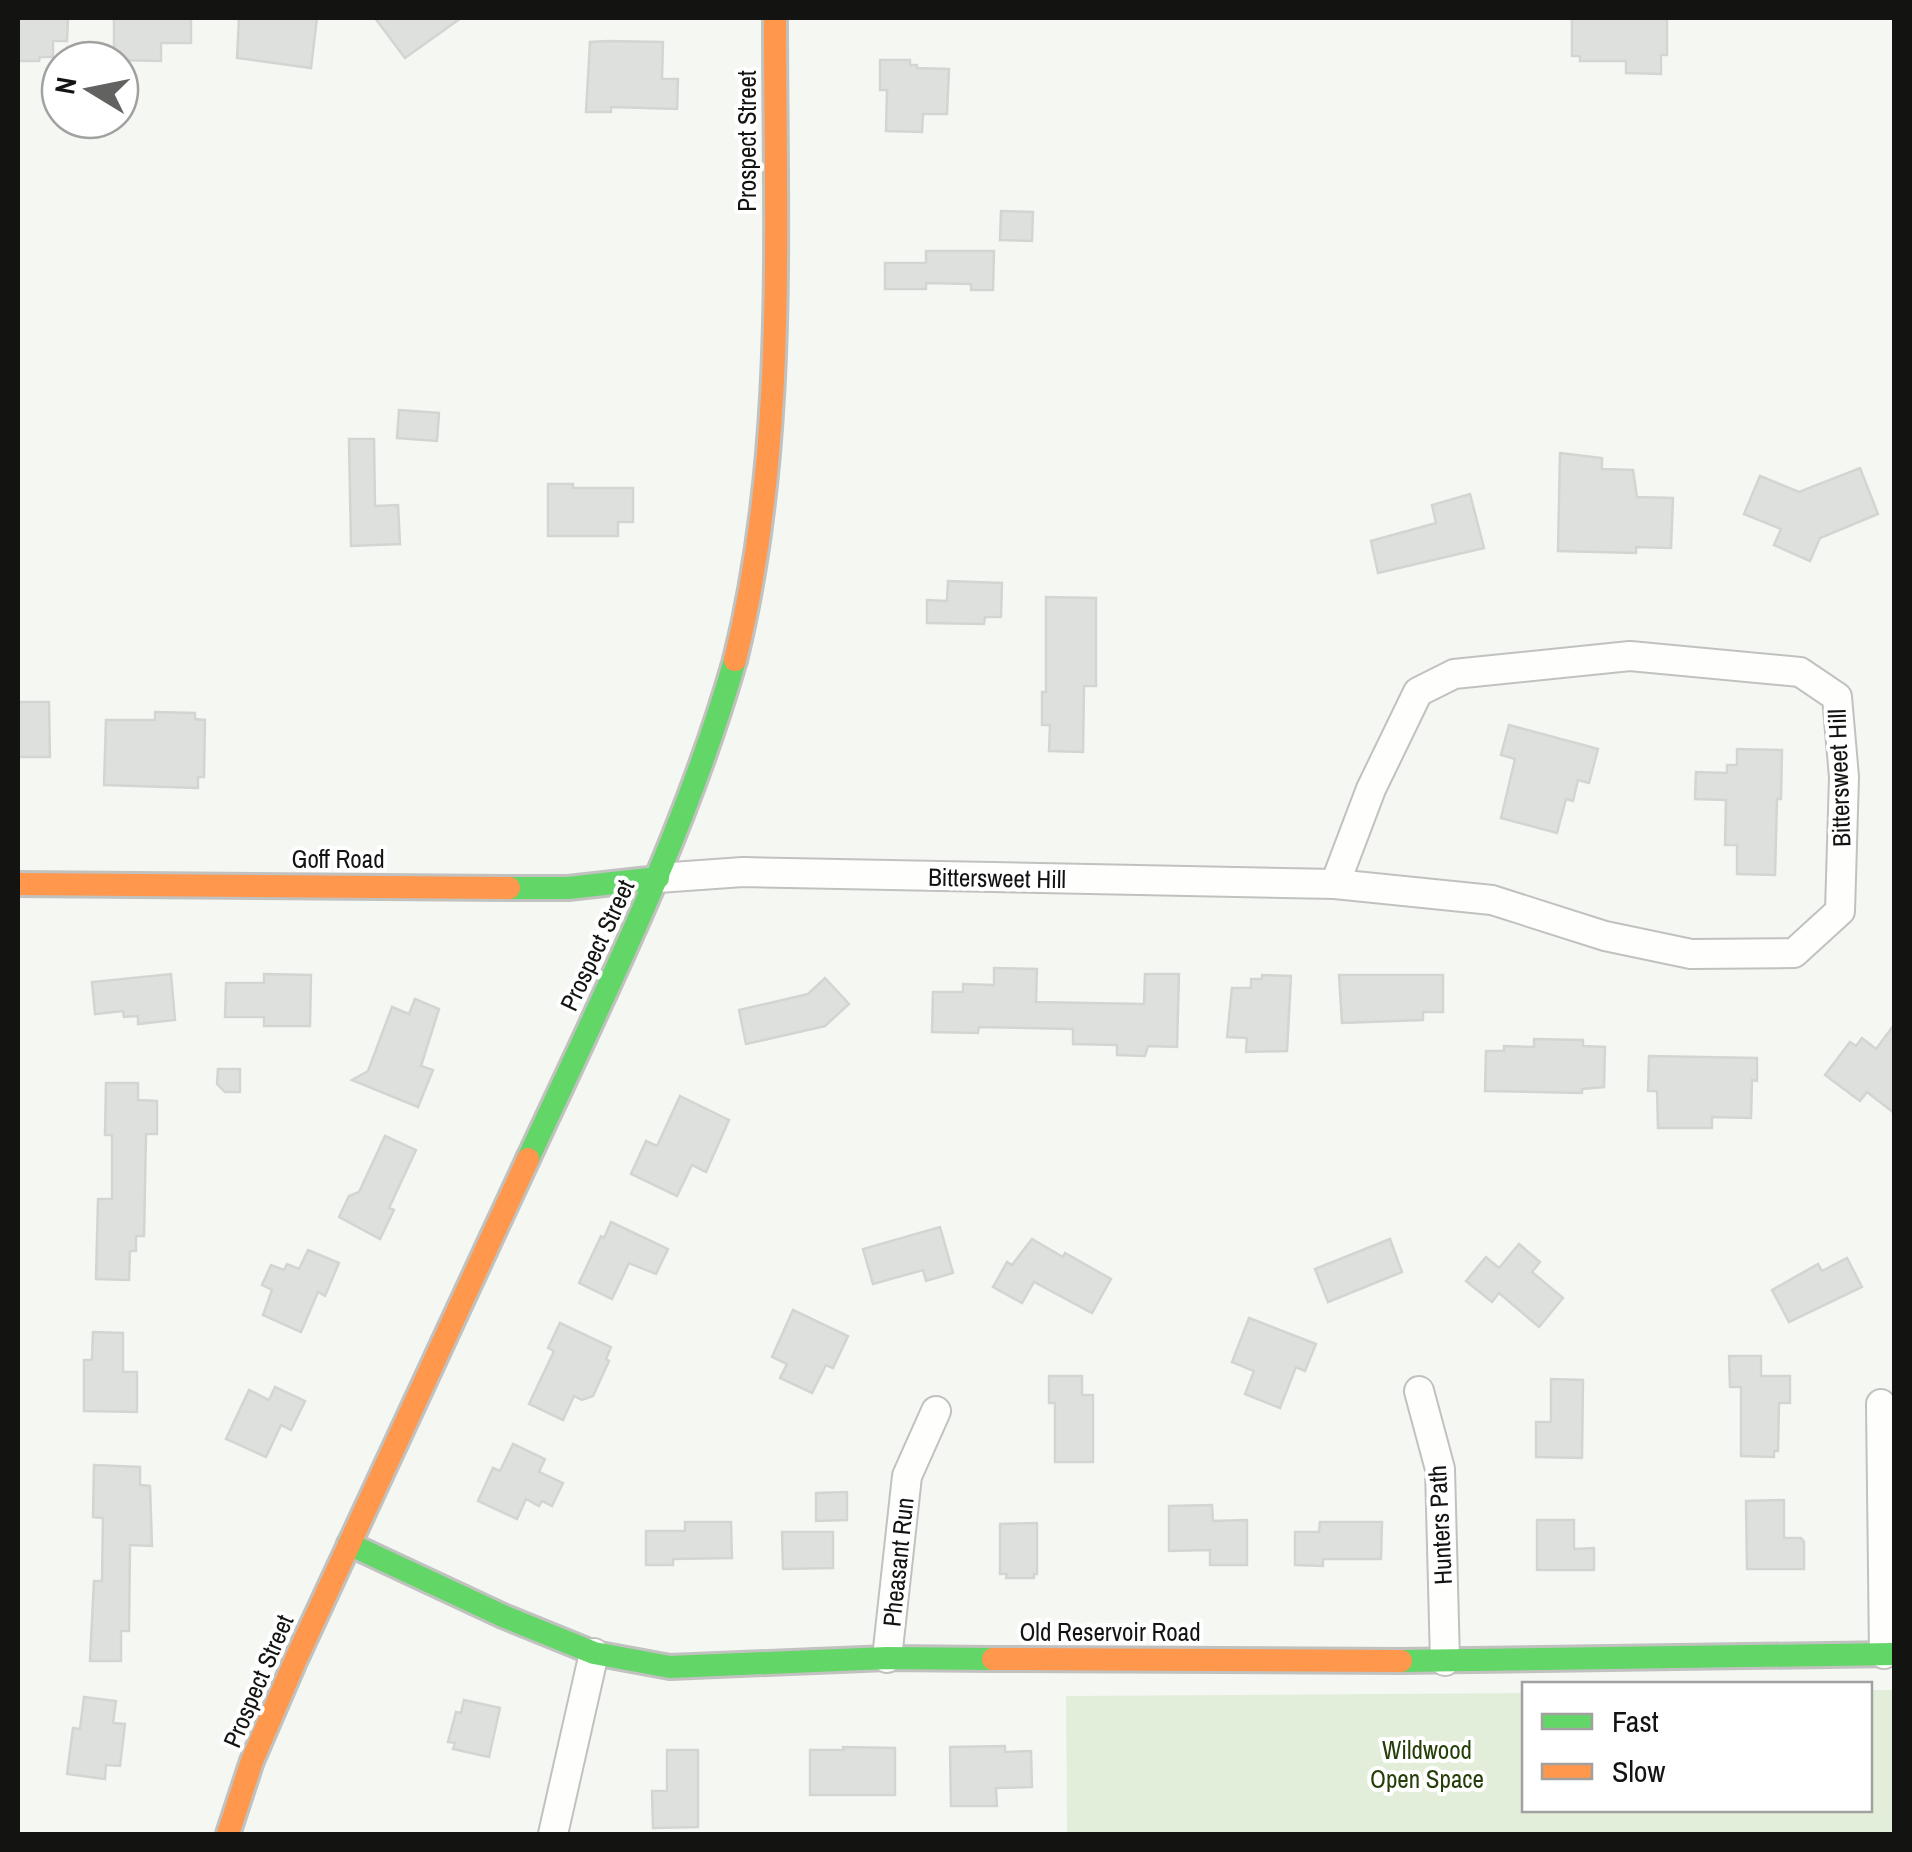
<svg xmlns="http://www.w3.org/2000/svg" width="1912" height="1852" font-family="'Archivo Narrow',sans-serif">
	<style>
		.green { fill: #e2eeda }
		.building { fill: #dee0dd; stroke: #d4d5d3; stroke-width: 2.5 }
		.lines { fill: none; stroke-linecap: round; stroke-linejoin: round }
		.street-casing { stroke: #c1c2c0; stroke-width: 32 }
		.fast-casing { stroke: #c1c2c0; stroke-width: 28 }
		.slow-casing { stroke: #c1c2c0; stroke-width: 28 }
		.street { stroke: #fefefd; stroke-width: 28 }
		.fast { stroke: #63d668; stroke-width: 22 }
		.slow { stroke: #ff974d; stroke-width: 22 }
		.labels { text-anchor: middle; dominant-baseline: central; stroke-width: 8; stroke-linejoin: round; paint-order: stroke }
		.street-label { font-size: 25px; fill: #131412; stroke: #fff }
		.park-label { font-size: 25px; fill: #253f08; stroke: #fff }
	</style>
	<rect width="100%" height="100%" fill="#f5f7f3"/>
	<path class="green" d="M1870,1690H1894V1834H1067L1066,1696L1524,1693V1810H1870Z"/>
	<g class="building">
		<path d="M18,18H68L67,41H53V57H40L39,61H18Z"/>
		<path d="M114,18H191V43H161V61L114,60Z"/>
		<path d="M239,18H317L311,68L237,58Z"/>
		<path d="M375,18H461L405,58Z"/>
		<path d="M1572,18L1667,19V55H1661V74L1626,73V61H1580V56H1572Z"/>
		<path d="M608,41L663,42L662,79H678L677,109L611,107V112H586L590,42Z"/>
		<path d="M880,60H910V65H917V68L949,69L947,114H923L922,132L886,131L887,90H880Z"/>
		<path d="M1001,211L1033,212L1032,241L1000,240Z"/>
		<path d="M926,251H994L993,290H971V284L926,283V289H885V263H926Z"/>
		<path d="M399,410L439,413L437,441L397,438Z"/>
		<path d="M349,439H374L375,506L398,505L400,544L351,546Z"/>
		<path d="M1560,453L1602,458V469L1633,470L1637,497L1673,498L1671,548L1636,547V553L1558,551Z"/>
		<path d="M1860,468L1878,514L1820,538L1810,561L1774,545L1781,529L1744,514L1760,476L1799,492Z"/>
		<path d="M548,484H573V488H633V522H618V536H548Z"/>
		<path d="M1470,494L1484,548L1378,573L1371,541L1436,523L1432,505Z"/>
		<path d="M948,581L1002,583L1001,617H985L984,624L927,623V600L947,601Z"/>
		<path d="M1046,597L1096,598V686H1084L1083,752L1049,751L1050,725H1042V692H1046Z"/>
		<path d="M18,702H49L50,757H18Z"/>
		<path d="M155,712L195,713V719L205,720L204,777H198V788L104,785L106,720H155Z"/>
		<path d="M1509,725L1598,749L1589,783L1578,780L1573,801L1566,799L1557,833L1501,818L1515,759L1501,755Z"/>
		<path d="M1737,749L1782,750L1781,799H1777L1775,875L1737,874V845H1725L1726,800L1695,799L1696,772L1727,773V765H1737Z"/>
		<path d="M994,968L1037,969L1036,1002L1144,1004L1145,974H1179L1177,1047L1148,1046L1145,1056L1117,1055V1045L1073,1044V1029L979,1027L978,1033L932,1032L933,992H963V984L994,985Z"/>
		<path d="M171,974L175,1020L138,1024V1016L124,1017L123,1011L95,1014L92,982Z"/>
		<path d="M264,974L311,975L310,1026H264V1017H225L226,983H264Z"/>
		<path d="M1262,975L1291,976L1287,1051L1246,1052L1247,1038L1227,1037L1232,988H1251V979H1262Z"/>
		<path d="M1339,975H1443V1012H1423V1020L1342,1023Z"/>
		<path d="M825,978L849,1004L825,1026L746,1044L739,1010L808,994Z"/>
		<path d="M415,999L439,1009L421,1066L433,1070L418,1107L352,1080L368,1071L392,1007L409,1014Z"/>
		<path d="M1894,1025V1113L1867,1092L1860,1101L1825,1075L1850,1042L1856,1046L1862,1038L1876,1049Z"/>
		<path d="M1534,1039L1583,1040V1046L1605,1047L1604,1087L1582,1089V1093L1485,1091L1486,1051H1504V1046L1534,1047Z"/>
		<path d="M1649,1056L1757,1058V1081L1752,1080L1751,1118L1712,1117V1128H1658L1657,1091H1648Z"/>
		<path d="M218,1069H240V1092H225L217,1084Z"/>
		<path d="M106,1083H138V1100L157,1101V1134H146L144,1236H136V1251H130L129,1280L96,1279L98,1199H112V1135H105Z"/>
		<path d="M680,1096L729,1120L706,1172L692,1165L677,1196L631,1174L646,1141L657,1146Z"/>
		<path d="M385,1136L416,1150L389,1208L394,1210L380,1239L339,1217L349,1196L359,1192Z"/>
		<path d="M611,1222L668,1249L656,1274L629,1263L612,1299L579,1283L601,1236L604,1238Z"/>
		<path d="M940,1227L953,1273L926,1281L923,1270L873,1284L863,1249Z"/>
		<path d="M1032,1239L1063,1257L1065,1253L1111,1279L1092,1313L1034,1282L1022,1303L993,1287L1007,1262L1012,1265Z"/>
		<path d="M1390,1239L1402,1272L1328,1302L1315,1269Z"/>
		<path d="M1519,1244L1540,1262L1532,1272L1563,1298L1539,1327L1499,1293L1492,1302L1466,1281L1486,1257L1499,1268Z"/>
		<path d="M308,1250L339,1263L325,1296L318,1292L301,1332L263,1315L272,1290L262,1285L271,1265L284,1270L287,1264L299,1269Z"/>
		<path d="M1847,1258L1862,1287L1789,1322L1772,1290L1818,1264L1822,1271Z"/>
		<path d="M793,1310L848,1336L833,1368L826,1365L812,1393L780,1378L787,1364L772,1357Z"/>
		<path d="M1249,1318L1316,1344L1305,1371L1296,1367L1280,1408L1245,1394L1254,1371L1232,1362Z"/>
		<path d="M560,1323L611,1347L606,1359L609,1361L593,1396L582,1400L574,1396L563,1420L529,1404L554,1351L548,1348Z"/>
		<path d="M93,1332L123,1333V1372H137V1412L84,1411V1360H92Z"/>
		<path d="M1729,1356H1761V1376H1790V1403H1779L1778,1451H1774V1457L1741,1456V1387H1730Z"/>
		<path d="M1049,1376H1082V1395H1093V1462H1055V1403H1049Z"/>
		<path d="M1551,1379L1583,1380L1582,1458L1536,1457V1422H1551Z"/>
		<path d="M275,1387L305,1401L291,1430L281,1425L266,1457L226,1439L249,1390L269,1400Z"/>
		<path d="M513,1444L545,1459L539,1472L563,1483L552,1506L542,1501L539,1506L526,1499L517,1519L478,1501L493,1468L500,1471Z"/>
		<path d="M94,1465L140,1467V1485L150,1486L152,1546L130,1545L129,1631H121V1661H90L94,1581H102L103,1518L93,1517Z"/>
		<path d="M847,1492V1520L816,1521V1493Z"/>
		<path d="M1784,1500V1538H1801L1804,1542V1569H1747L1746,1501Z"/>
		<path d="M1212,1505L1213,1521L1247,1520V1565H1210V1550L1169,1551V1506Z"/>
		<path d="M1537,1520H1574V1549L1594,1548V1570H1537Z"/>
		<path d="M685,1522H731L732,1558L673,1559V1565H646V1531H685Z"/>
		<path d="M1320,1522H1382L1381,1559H1323V1566L1295,1565V1532H1319Z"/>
		<path d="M1037,1523V1574H1034V1578H1006L1007,1574H1000V1524Z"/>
		<path d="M782,1532H833V1568L783,1569Z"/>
		<path d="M84,1697L116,1701L113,1723L125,1724L120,1766L106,1765L105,1779L67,1774L73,1728L80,1729Z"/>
		<path d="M464,1700L500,1708L489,1757L453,1749L455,1743L448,1742L456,1712L461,1713Z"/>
		<path d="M1005,1746V1752L1031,1751L1032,1787L996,1788L997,1806H951L950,1747Z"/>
		<path d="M843,1747L895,1748V1795H810V1750H844Z"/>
		<path d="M667,1750H698V1827L653,1828L652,1791H667Z"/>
	</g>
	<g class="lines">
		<g class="street-casing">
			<g id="street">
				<path d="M1630,656L1800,672L1837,697L1844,777L1840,911L1794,953L1691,954L1605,936L1492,900L1335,884L1371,789L1418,692L1454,674Z"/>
				<path d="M658,878L743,872L1335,884"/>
				<path d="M1419,1391L1440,1469L1445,1661"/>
				<path d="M1881,1404L1884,1654"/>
				<path d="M887,1658L907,1476L936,1411"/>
				<path d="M553,1834L594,1653"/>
			</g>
		</g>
		<g class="fast-casing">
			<g id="fast">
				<path d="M509,888H568L658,878"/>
				<path d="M528,1159C604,995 685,834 735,660"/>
				<path d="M349,1544L503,1616L594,1653L670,1667L887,1658L993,1659"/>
				<path d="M1401,1661L1894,1654"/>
			</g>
		</g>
		<g class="slow-casing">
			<g id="slow">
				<path d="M735,660C787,451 775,232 775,18"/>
				<path d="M18,884L509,888"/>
				<path d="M993,1659L1401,1661"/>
				<path d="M228,1834L252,1761L296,1659L528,1159"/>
			</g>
		</g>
		<use href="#street" class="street"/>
		<use href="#fast" class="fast"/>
		<use href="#slow" class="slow"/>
	</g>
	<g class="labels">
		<g class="street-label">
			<text transform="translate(747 141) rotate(-90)">Prospect Street</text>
			<text transform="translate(1839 778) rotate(-92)">Bittersweet Hill</text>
			<text x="338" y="859">Goff Road</text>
			<text transform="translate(997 878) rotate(1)">Bittersweet Hill</text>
			<text transform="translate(597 945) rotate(-65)">Prospect Street</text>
			<text transform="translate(1440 1525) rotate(-93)">Hunters Path</text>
			<text transform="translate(898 1562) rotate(-84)">Pheasant Run</text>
			<text x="1110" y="1632">Old Reservoir Road</text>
			<text transform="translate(258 1681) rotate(-67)">Prospect Street</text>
		</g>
		<g class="park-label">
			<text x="1427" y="1750">Wildwood<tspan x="1427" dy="29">Open Space</tspan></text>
		</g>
	</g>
	<rect width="1912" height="1852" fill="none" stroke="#131412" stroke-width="40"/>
	<rect x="1522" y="1682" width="350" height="130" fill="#ffffff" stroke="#a1a1a0" stroke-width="2.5"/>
	<rect x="1542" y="1714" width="50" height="15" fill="#63d668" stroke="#a1a1a0" stroke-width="2.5"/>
	<text x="1612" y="1732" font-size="30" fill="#131412">Fast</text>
	<rect x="1542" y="1764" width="50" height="15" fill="#ff974d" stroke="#a1a1a0" stroke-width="2.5"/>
	<text x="1612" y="1782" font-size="30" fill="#131412">Slow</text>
	<g transform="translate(90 90) rotate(280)"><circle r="48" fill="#ffffff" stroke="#a1a1a0" stroke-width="2.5"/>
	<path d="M0-8L18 38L0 25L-18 38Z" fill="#626361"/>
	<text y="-15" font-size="28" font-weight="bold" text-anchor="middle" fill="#131412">N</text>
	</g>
</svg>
